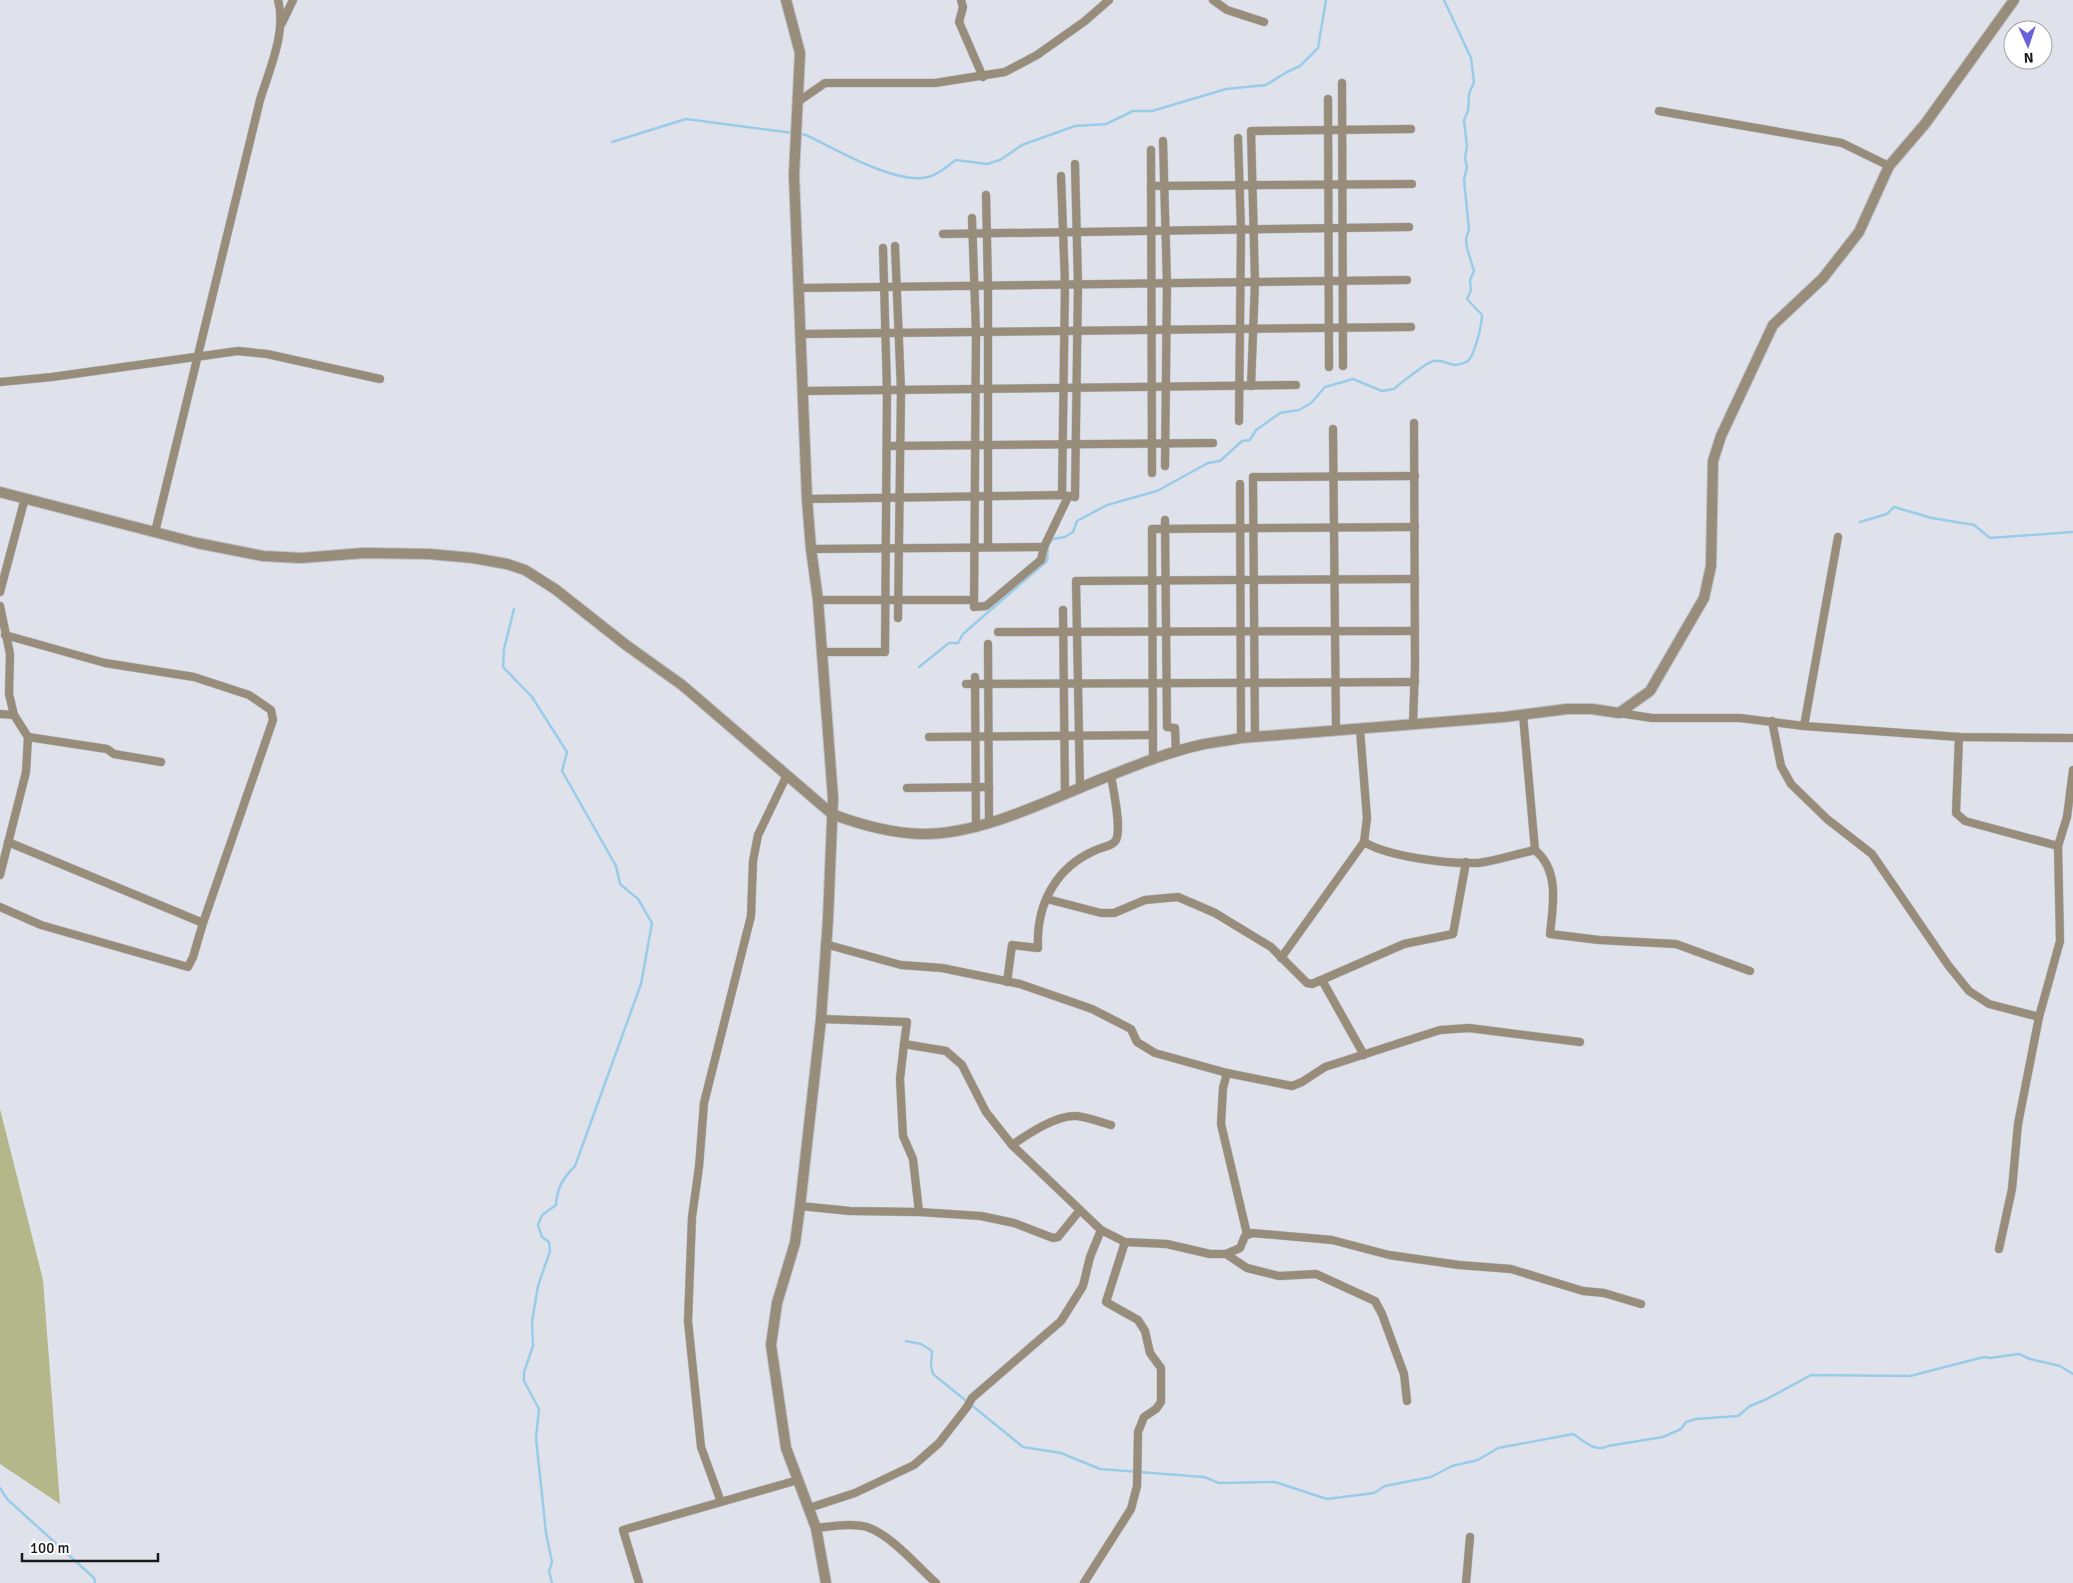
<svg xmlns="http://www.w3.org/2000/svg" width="2073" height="1583" font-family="Signika,sans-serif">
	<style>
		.green { fill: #b4b789 }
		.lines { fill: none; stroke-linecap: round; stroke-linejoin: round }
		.stream { stroke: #99cce9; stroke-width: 2.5 }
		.minor-casing { stroke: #bcbec6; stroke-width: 9 }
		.tertiary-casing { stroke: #bcbec6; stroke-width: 12 }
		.minor { stroke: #988c7a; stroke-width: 8 }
		.tertiary { stroke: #988c7a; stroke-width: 10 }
	</style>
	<rect width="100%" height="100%" fill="#e0e2eb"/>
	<path class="green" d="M0,1109L43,1280L60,1504L0,1464Z"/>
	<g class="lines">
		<g class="stream">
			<path d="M799,134L806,135C836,149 889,181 922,178C935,177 945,168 956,160L987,164L1000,160L1022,145L1075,126L1106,124L1133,111H1152L1226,89L1266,85L1287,72L1300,66L1318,48L1326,0"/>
			<path d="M612,142L686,119L793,133"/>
			<path d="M1860,522L1887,514L1894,507L1932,518L1974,525L1990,538L2073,532"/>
			<path d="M1050,542L1053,539L1065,537L1073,532L1077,521L1107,505L1157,491L1208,463L1220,461L1242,441L1250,440L1256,430L1280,413L1299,410L1311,403L1325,387L1353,379L1382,391L1394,389C1398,385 1425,364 1431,362C1439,358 1447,364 1454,365C1459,365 1466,363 1469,360C1475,352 1482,325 1482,315L1467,299L1471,290L1470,280L1474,271L1467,248L1466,239L1469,229L1464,180L1467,167L1465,158L1467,146L1464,120L1468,111L1469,94L1474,82L1471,58L1444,0"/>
			<path d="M514,609L504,649L503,667L532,697L567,752L562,771L616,866L620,884L638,899L652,923L641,984L575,1166C563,1178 557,1188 556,1205L542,1215L538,1225L542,1237L549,1242L550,1251L538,1286L532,1322L533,1346L524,1372V1381L539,1409L536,1438L546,1533L552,1562L549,1571L552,1583"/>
			<path d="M919,667L949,643H958L963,634L1047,561L1048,546"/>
			<path d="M906,1341L921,1344L932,1351L931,1366L933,1374L1023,1447L1061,1453L1100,1469L1204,1477L1219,1483L1275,1482L1327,1499L1374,1493L1385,1486L1431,1477L1452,1466L1478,1460L1498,1448L1573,1434C1584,1441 1595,1453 1608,1446L1663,1437L1681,1429L1686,1422L1696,1419L1738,1416L1750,1406L1767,1399L1811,1375L1910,1376L1984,1357L1990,1358L2019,1354L2030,1359L2060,1366L2073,1374"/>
			<path d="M0,1488L7,1499L94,1578L95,1583"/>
		</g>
		<g class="minor-casing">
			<g id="minor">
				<path d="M961,0L963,7L959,22L983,77"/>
				<path d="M1213,0L1227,10L1264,22"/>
				<path d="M282,23L293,0"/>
				<path d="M1342,83L1343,366"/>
				<path d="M1328,99L1329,367"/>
				<path d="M799,101L825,83H935L1005,72L1037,55L1085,21L1109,0"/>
				<path d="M1659,111L1842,143L1889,166"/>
				<path d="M1238,138L1241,230L1239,421"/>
				<path d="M1163,141L1167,283L1165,466"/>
				<path d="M1151,150L1152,473"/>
				<path d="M1061,176L1065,284L1062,495"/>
				<path d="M1151,186L1412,184"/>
				<path d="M986,195L988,286V547"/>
				<path d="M972,218L976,332L974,607L986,606L1041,560L1044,547L1068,497"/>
				<path d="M943,234L1409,227"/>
				<path d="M895,246L901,390L898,618"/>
				<path d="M800,288L1407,280"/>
				<path d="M802,334L1411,327"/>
				<path d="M0,382L52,377L238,351L267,354L380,379"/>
				<path d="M1251,386L1255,282L1251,131L1411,129"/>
				<path d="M804,391L1296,385"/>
				<path d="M1333,429L1336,731"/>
				<path d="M887,446L1213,443"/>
				<path d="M1240,484L1241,738"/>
				<path d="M807,499L1062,495L1075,497L1078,284L1075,164"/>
				<path d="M1165,520L1167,727L1175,728L1176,752"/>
				<path d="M155,532L260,100C269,70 287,32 278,0"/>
				<path d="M811,549L1044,547"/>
				<path d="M0,592L25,498"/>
				<path d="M818,600H974"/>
				<path d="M0,606L10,654L9,694L14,715L28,737L26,772L0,875"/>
				<path d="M1063,610L1065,794"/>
				<path d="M998,632L1415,631"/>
				<path d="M988,644L989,823"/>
				<path d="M821,652H885L887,390L883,248"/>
				<path d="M975,677L976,828"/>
				<path d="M966,684L1415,682"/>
				<path d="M1619,713L1652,718H1740L1804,726L1959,737L2073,738"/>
				<path d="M0,714L14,715"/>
				<path d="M1523,715L1535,850C1560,871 1553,905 1550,934L1599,940L1676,944L1750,971"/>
				<path d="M1772,721L1781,766L1791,784L1827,819L1872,854L1948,965L1969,991L1989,1004L2039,1017"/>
				<path d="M1413,724L1415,666L1414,423"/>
				<path d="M1804,726L1838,537"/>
				<path d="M1255,736L1253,477L1415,476"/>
				<path d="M28,737L107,749L114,754L161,762"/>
				<path d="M929,737L1153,735"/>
				<path d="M1959,737L1956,813L1965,821L2058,846"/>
				<path d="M1153,760L1152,529L1415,527"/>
				<path d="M907,788L989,787"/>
				<path d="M1080,788L1076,581L1415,579"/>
				<path d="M8,842L203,923"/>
				<path d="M1364,842C1389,857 1448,864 1478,863C1496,861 1516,854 1535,850"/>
				<path d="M1047,899L1101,913H1114L1145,900L1178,897L1215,913L1271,947L1307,983L1312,984L1319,981L1323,982L1364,1055"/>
				<path d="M0,907L41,925L188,967L193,957L203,923L273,720L271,710L249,695L194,677L105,663L5,635"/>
				<path d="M825,944L901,965L942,968L1020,984L1092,1009L1131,1029L1137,1042L1155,1053L1227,1073L1292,1086L1302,1082L1325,1067L1440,1030L1469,1028L1580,1042"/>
				<path d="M1281,958L1364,842L1367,818L1360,730"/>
				<path d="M1319,981L1404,944L1453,934L1466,862"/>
				<path d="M1007,982L1012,945L1038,948C1036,904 1056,867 1096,850C1102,847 1113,846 1116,840C1122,827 1113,790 1111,775"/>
				<path d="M821,1019L907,1022L904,1044L946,1051L962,1065L986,1112L1012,1145L1101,1230L1125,1242L1167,1244L1210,1254H1226L1240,1248L1245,1236L1252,1233L1332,1240L1389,1255L1459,1265L1511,1269L1583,1291L1604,1293L1641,1304"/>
				<path d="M904,1044L900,1079L903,1136L913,1159L919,1212"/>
				<path d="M1227,1073L1223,1088L1221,1124L1247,1234"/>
				<path d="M1012,1145C1028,1134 1056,1115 1076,1116C1088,1117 1100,1122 1111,1125"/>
				<path d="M800,1206L850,1211L919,1212L981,1216L1014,1223L1053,1238L1058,1237L1080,1210"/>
				<path d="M1999,1249L2012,1189L2018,1124L2039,1017L2060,941L2058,846L2067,817L2073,770"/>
				<path d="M1226,1254L1247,1268L1279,1276L1316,1274L1375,1301L1382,1314L1404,1374L1407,1401"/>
				<path d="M721,1502L701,1447L688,1321L692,1217L699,1167L704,1103L751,916L753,861L758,835L787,775"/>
				<path d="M809,1508L855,1493L914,1465L939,1443L967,1407L972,1398L1061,1321L1083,1286L1090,1257L1101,1230"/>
				<path d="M816,1528C832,1526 852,1523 867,1527C891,1535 917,1566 936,1583"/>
				<path d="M639,1583L623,1530L798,1480"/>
				<path d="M1084,1583L1131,1509L1137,1486L1138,1432L1144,1417L1156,1409L1161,1402V1368L1150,1353L1145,1331L1138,1320L1106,1302L1125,1242"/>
				<path d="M1466,1583L1470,1537"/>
			</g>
		</g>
		<g class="tertiary-casing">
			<g id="tertiary">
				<path d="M786,0L800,53L794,175L807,499L811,549L818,600L833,798L828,919L821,1019L800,1206L795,1243L777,1303L771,1345L786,1448L816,1528L826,1583"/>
				<path d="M0,492L197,543L263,556L301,558L364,553L429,554L473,558L507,564L525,570L555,589L626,645L682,685L832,814C861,825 890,833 921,834C983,835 1052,798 1109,776C1139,764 1169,752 1200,745C1213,742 1227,741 1241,738L1504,717L1567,709H1592L1619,713L1650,691L1704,598L1711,566L1713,461L1721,436L1773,325L1823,278L1859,232L1889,166L1925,124L2014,0"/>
			</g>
		</g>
		<use href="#minor" class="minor"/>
		<use href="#tertiary" class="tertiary"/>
	</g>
	<g transform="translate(2028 45) rotate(177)"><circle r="24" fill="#ffffff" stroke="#a3a3a4"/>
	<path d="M0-4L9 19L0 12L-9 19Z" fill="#6961da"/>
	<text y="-8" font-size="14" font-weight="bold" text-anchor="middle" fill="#19191c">N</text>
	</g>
	<path d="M22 1553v8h136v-8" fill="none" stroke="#19191c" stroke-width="2.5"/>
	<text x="30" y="1553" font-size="15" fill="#19191c" stroke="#ffffff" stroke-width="4" paint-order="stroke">100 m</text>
</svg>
